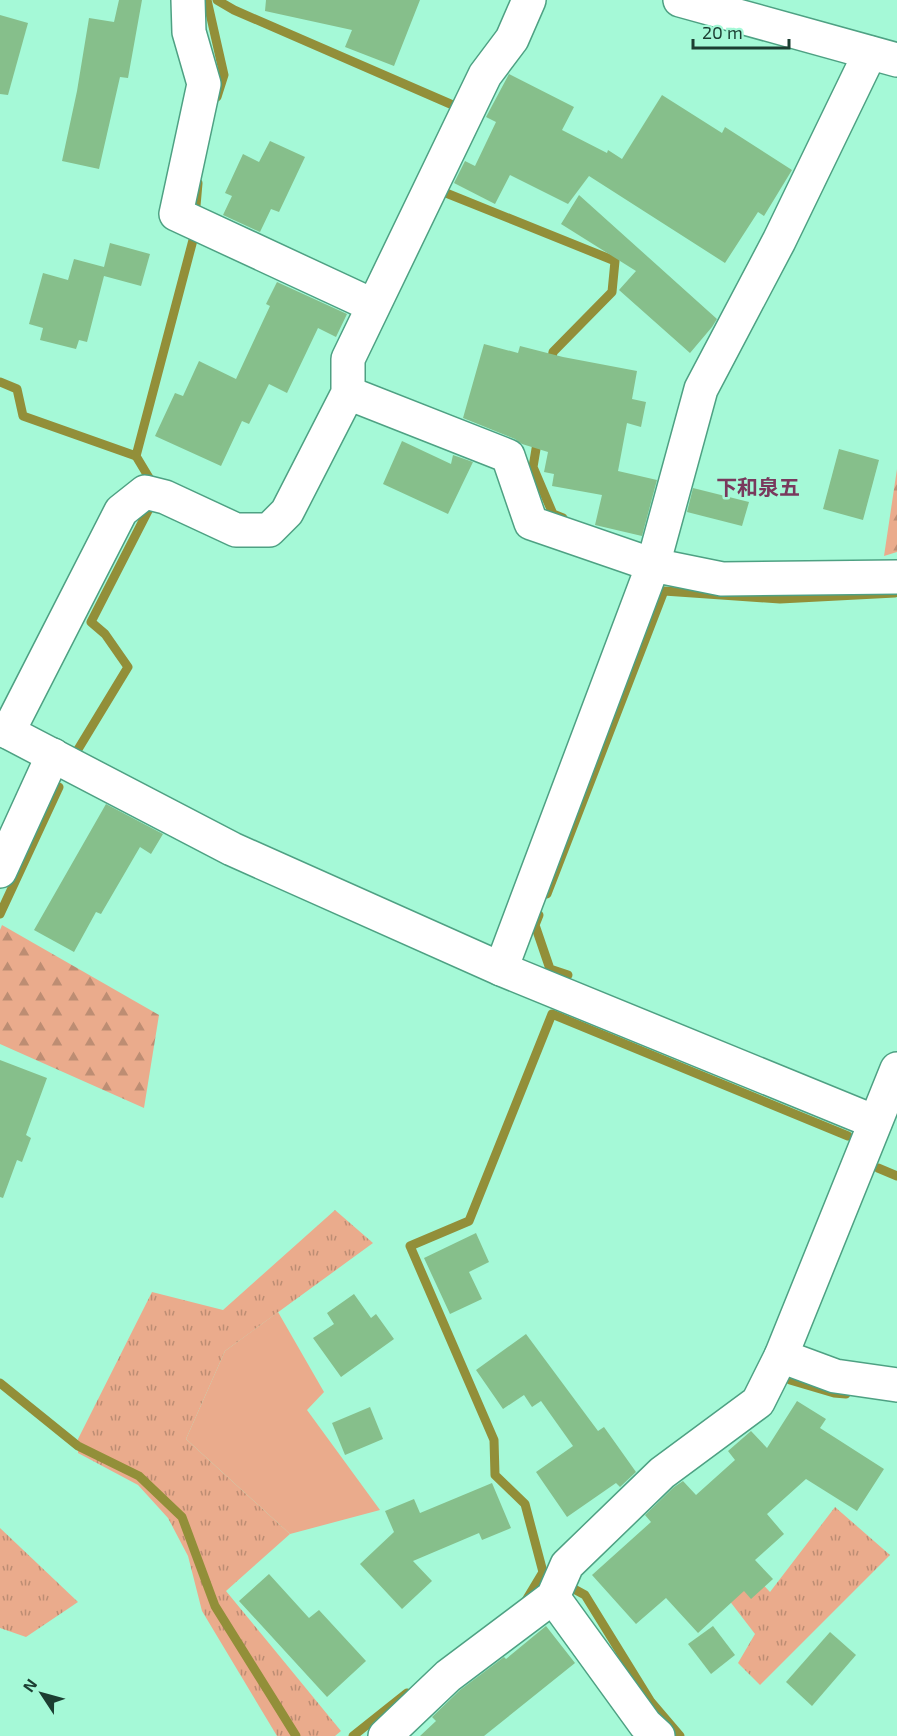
<svg xmlns="http://www.w3.org/2000/svg" width="897" height="1736" font-family="'Exo 2','Noto Sans JP',sans-serif">
	<style>
		.grass { fill: url(#grass-tufts) }
		.forest { fill: url(#forest-firs) }
		.garden { fill: #eaab8c }
		.lines { fill: none; stroke-linecap: round; stroke-linejoin: round }
		.stream { stroke: #928f39; stroke-width: 9 }
		.building { fill: #86bf8b }
		.minor-casing { stroke: #4ea183; stroke-width: 36 }
		.primary-casing { stroke: #4ea183; stroke-width: 36 }
		.minor { stroke: #fff; stroke-width: 33 }
		.primary { stroke: #fff; stroke-width: 33 }
		.labels { text-anchor: middle; dominant-baseline: central; stroke-width: 5; stroke-linejoin: round; paint-order: stroke }
		.neighbourhood-label { font-size: 21px; font-weight: bold; fill: #79395d; stroke: #a5f9d7 }
	</style>
	<defs>
		<pattern id="grass-tufts" width="24" height="20" patternUnits="userSpaceOnUse" patternTransform="scale(1.5)"><rect width="24" height="20" fill="#eaab8c"/><path d="M3 7l-1-3M5 7V3M7 7l1-3M15 17l-1-3M17 17v-4M19 17l1-3" fill="none" stroke="#bd8d73"/></pattern>
		<pattern id="forest-firs" width="22" height="20" patternUnits="userSpaceOnUse" patternTransform="scale(1.5)"><rect width="22" height="20" fill="#eaab8c"/><path d="M5 1l3.5 6h-7zM16 11l3.5 6h-7z" fill="#bd8d73"/></pattern>
	</defs>
	<rect width="100%" height="100%" fill="#a5f9d7"/>
	<g class="grass">
		<path d="M335,1210L373,1243L225,1351L186,1439L290,1534L226,1591L341,1731L335,1736H277L202,1611L188,1556L168,1518L138,1485L78,1453V1439L152,1292L223,1310Z"/>
		<path d="M835,1507L890,1555L760,1685L738,1663L755,1634L699,1561L723,1542L770,1592Z"/>
		<path d="M0,1528L78,1602L26,1637L0,1628Z"/>
	</g>
	<g class="forest">
		<path d="M897,469V552L884,556Z"/>
		<path d="M2,925L159,1015L144,1108L0,1044V930Z"/>
	</g>
	<path class="garden" d="M278,1312L324,1392L307,1410L380,1510L290,1534L186,1439L225,1351Z"/>
	<g class="lines">
		<g class="stream">
			<path d="M207,0L224,75L217,97"/>
			<path d="M217,0L234,10L455,106L453,112"/>
			<path d="M446,193L615,261L612,292L553,352L551,365"/>
			<path d="M0,382L17,389L23,416L136,456"/>
			<path d="M538,437L533,467L553,514L563,518"/>
			<path d="M151,481L136,456L193,240L198,183"/>
			<path d="M77,751L128,667L105,634L91,622L151,505"/>
			<path d="M547,894L664,591L780,599L895,593"/>
			<path d="M0,914L59,787"/>
			<path d="M539,915L535,925L550,969L568,975"/>
			<path d="M878,1168L897,1176"/>
			<path d="M790,1380L834,1393L846,1394"/>
			<path d="M0,1383L78,1446L139,1476L182,1517L215,1606L296,1736"/>
			<path d="M525,1602L543,1572"/>
			<path d="M353,1736L407,1693"/>
			<path d="M680,1736L651,1702L585,1595L543,1572L525,1504L495,1475L494,1440L410,1246L469,1221L552,1014L848,1136"/>
		</g>
	</g>
	<g class="building">
		<path d="M119,0H142L128,78L120,77L99,169L62,161L77,91L89,18L114,22Z"/>
		<path d="M266,0H420L394,66L345,47L352,30L265,11Z"/>
		<path d="M0,15L28,23L8,95L0,94Z"/>
		<path d="M509,74L574,107L562,130L607,153L608,150L622,159L662,95L722,133L725,127L792,170L764,216L758,212L725,263L589,176L568,204L510,175L495,204L454,183L465,161L475,166L496,122L486,117Z"/>
		<path d="M270,141L305,157L279,212L271,209L260,232L223,215L232,196L225,193L243,154L259,162Z"/>
		<path d="M579,195L717,319L712,327L690,353L619,290L636,271L561,224Z"/>
		<path d="M110,243L150,254L141,286L104,276L87,342L79,340L76,349L40,340L43,328L29,324L43,273L68,280L74,259L104,267Z"/>
		<path d="M277,282L347,314L336,337L318,328L287,393L269,384L249,424L242,421L221,466L155,436L175,393L183,396L199,361L236,379L270,306L266,304Z"/>
		<path d="M484,344L518,353L520,346L563,357L637,371L632,399L646,402L641,427L627,423L618,471L657,480L642,536L595,525L602,495L552,486L554,474L544,472L548,452L522,444L515,439L463,418Z"/>
		<path d="M402,441L451,464L453,455L473,462L448,514L383,484Z"/>
		<path d="M839,449L879,460L863,520L823,509Z"/>
		<path d="M693,488L749,502L742,526L687,512Z"/>
		<path d="M106,804L163,834L151,854L140,847L101,914L96,912L74,952L34,930Z"/>
		<path d="M0,1060L47,1078L26,1135L31,1138L22,1162L17,1160L3,1198L0,1197Z"/>
		<path d="M476,1233L489,1262L469,1272L482,1299L450,1314L424,1258Z"/>
		<path d="M354,1294L371,1318L376,1314L394,1339L341,1377L313,1338L334,1324L327,1313Z"/>
		<path d="M526,1334L598,1431L604,1427L636,1472L620,1487L616,1483L567,1517L536,1472L573,1446L541,1401L532,1407L524,1395L503,1409L476,1370Z"/>
		<path d="M797,1401L826,1419L820,1428L884,1469L857,1511L806,1479L767,1514L784,1534L755,1560L773,1579L751,1599L744,1591L698,1633L666,1598L636,1624L592,1575L651,1522L645,1515L674,1487L683,1481L696,1495L735,1460L728,1451L751,1431L767,1448Z"/>
		<path d="M370,1407L383,1439L345,1455L332,1423Z"/>
		<path d="M492,1483L511,1528L482,1540L479,1533L413,1561L432,1581L402,1609L360,1564L394,1532L385,1511L414,1499L420,1513Z"/>
		<path d="M269,1574L309,1618L319,1610L366,1661L327,1697L239,1601Z"/>
		<path d="M546,1626L575,1663L484,1736H420L436,1721L432,1717L460,1690L504,1657L506,1659Z"/>
		<path d="M713,1626L735,1655L711,1674L688,1644Z"/>
		<path d="M830,1632L856,1655L812,1706L786,1682Z"/>
	</g>
	<g class="lines">
		<g class="minor-casing">
			<g id="minor">
				<path d="M188,0L189,32L204,84L176,214L372,305"/>
				<path d="M348,393L508,456L531,523L653,565L722,579L897,577"/>
				<path d="M0,728L232,849L501,969L875,1122"/>
				<path d="M8,732L121,511L145,492L165,497L236,530H269L287,512L348,393V359L485,75L512,39L529,0"/>
				<path d="M0,871L53,755"/>
				<path d="M501,969L653,565L701,389L779,241L870,53"/>
				<path d="M781,1356L835,1376L897,1385"/>
				<path d="M553,1597L645,1724L658,1736"/>
				<path d="M385,1736L448,1676L553,1597L567,1565L662,1473L758,1402L781,1356L897,1069"/>
			</g>
		</g>
		<g class="primary-casing">
			<path id="primary" d="M680,0L897,60"/>
		</g>
		<use href="#minor" class="minor"/>
		<use href="#primary" class="primary"/>
	</g>
	<g class="labels">
		<g class="neighbourhood-label">
			<text x="758" y="486">下和泉五</text>
		</g>
	</g>
	<g transform="translate(42 1694) rotate(306)" stroke="#a5f9d7" stroke-width="4.5" paint-order="stroke">
	<path d="M0-4.5L10 22L0 15L-10 22Z" fill="#1c3e32"/>
	<text y="-9" font-size="16" font-weight="bold" text-anchor="middle" fill="#1c3e32">N</text>
	</g>
	<path d="M693 39v9h96v-9" fill="none" stroke="#1c3e32" stroke-width="3"/>
	<text x="702" y="39" font-size="18" fill="#1c3e32" stroke="#a5f9d7" stroke-width="4.5" paint-order="stroke">20 m</text>
</svg>
